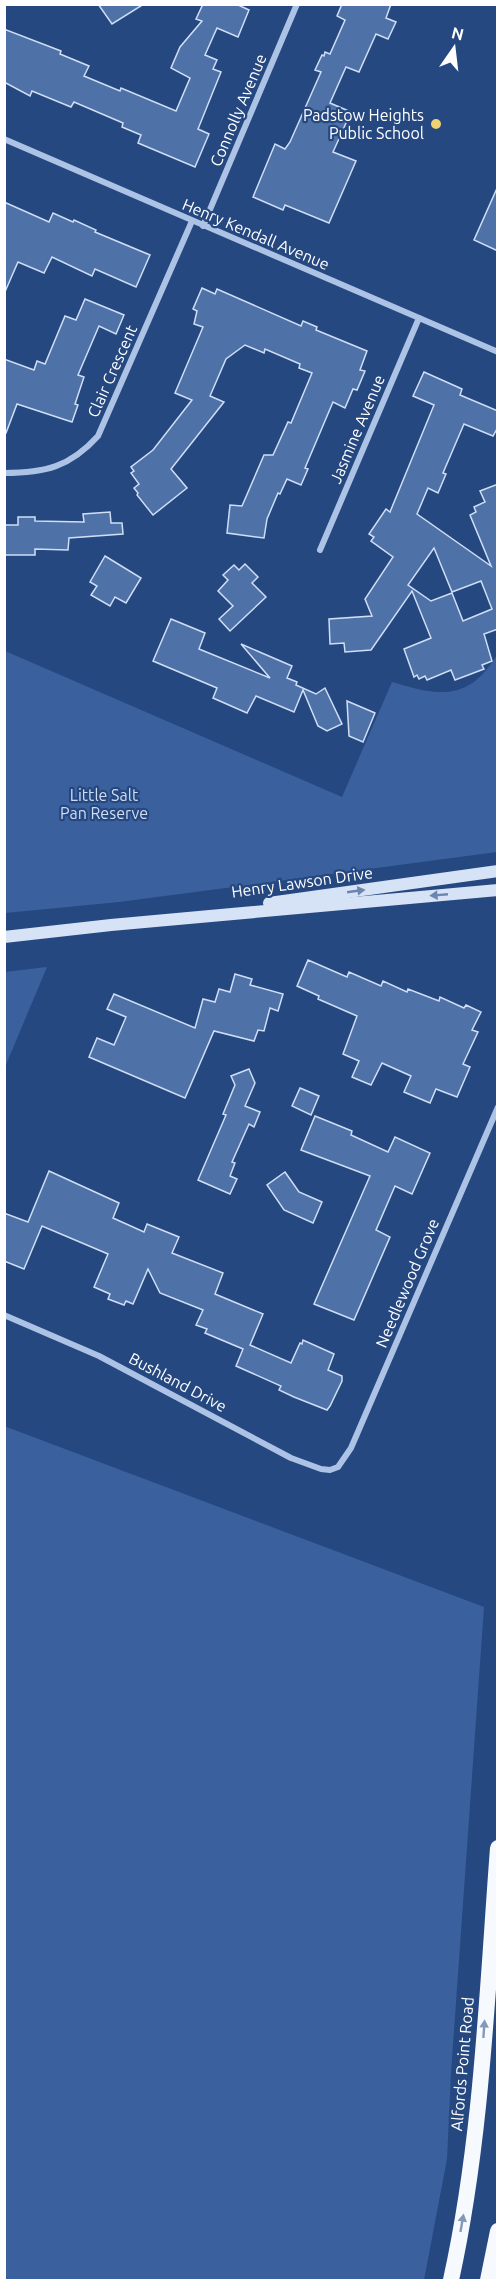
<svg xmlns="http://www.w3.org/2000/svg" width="502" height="2285" font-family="Ubuntu,sans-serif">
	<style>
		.green { fill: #3a619d }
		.building { fill: #4e71a8; stroke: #cfdef5; stroke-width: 1.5; fill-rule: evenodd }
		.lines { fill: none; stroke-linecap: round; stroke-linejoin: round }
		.minor { stroke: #acc3e6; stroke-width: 6 }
		.secondary { stroke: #d6e2f6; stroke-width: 12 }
		.trunk { stroke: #f6f9fe; stroke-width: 16 }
		.oneway { fill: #6c86af }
		.oneway2 { fill: #8498b9 }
		.poi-dot { fill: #efd271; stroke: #264880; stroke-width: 2 }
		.labels { text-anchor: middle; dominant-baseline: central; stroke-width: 4.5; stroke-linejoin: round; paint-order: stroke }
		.street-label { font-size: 16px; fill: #fff; stroke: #264880 }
		.poi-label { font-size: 16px; fill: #fff; stroke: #264880; text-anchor: end }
		.park-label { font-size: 16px; fill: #cfdef5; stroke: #264880 }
	</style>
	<rect width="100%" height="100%" fill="#264880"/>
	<g class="green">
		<path d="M5,651L342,797L392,682C439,696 468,702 497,655V852L119,902L5,913Z"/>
		<path d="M47,967L5,1067V972Z"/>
		<path d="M4,1426L484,1607L451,2073L447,2159L424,2280H5Z"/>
	</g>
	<g class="building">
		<path d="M98,4H144L112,24Z"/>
		<path d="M203,4H236L249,10L238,37L217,28L205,55L217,60L213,69L221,72L198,129L209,134L195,167L138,143L141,135L122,127L123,123L74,102L71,107L32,91L30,96L4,82V29L61,51L60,54L89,66L84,76L120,91L121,88L176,111L190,78L171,68L180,47L202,21L196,19Z"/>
		<path d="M342,4H391L386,18L396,22L388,39L376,34L359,72L346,67L330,103L351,112L333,152L356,161L329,223L285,205L283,210L253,197L275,144L285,149L290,142L321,72L315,70L322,55L324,56L325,52L330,54L345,20L337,16Z"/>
		<path d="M498,186V251L474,240Z"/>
		<path d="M4,202L49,222L53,213L73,222L74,220L96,230L95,232L150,255L136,287L95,269L92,276L52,257L44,273L18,262L4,294Z"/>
		<path d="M202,288L215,294L217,289L301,326L303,321L317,327L316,330L367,351L360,370L365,371L357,390L353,389L345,408L333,402L305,468L308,469L301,485L287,479L280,494L278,493L267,519L264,538L227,533L230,505L242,506L264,455H273L288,422L291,423L312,373L299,368L300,364L265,349L264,353L245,345L226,359L210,396L224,402L171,469L187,488L153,515L137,495L138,493L134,488L139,484L131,473L134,471L131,467L153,450L192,400L175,393L203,327L194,324L197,311L193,309Z"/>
		<path d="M85,299L124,315L116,334L99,326L78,375L84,377L75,404L78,405L72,422L17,404L6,433H4V359L34,370L37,361L45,364L65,316L76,320Z"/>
		<path d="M424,372L462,389L460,395L498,411V427L493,436L464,424L443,473L446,474L438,493L428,488L417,514L491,566L470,515L476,512L474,507L485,502L480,491L498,484V629L484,634L492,661L482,665L484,669L455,680L451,670L427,680L425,676L419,679L417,675L414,677L404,649L431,638L412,591L371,650L345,652L344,643L330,644L329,619L372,616L365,599L393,557L371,541L374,537L369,534L386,509L390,512L434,405L413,396ZM434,548L452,592L481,581L492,609L463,621L452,593L431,601L408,585Z"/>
		<path d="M110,512L111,523H122L123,534L69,538L68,550L35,549V555H4V525H18V517H35V521L84,522L83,514Z"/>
		<path d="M105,556L141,578L126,603L115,597L110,606L91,595L97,586L90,582Z"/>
		<path d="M245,564L258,577L252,583L266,597L230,631L219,619L233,606L218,591L228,580L223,575L234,565L239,570Z"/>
		<path d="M171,619L205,633L199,649L270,678L241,644L292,666L287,678L297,682L296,685L316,694L325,688L342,724L327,731L318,726L303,690L294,712L256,696L247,713L213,698L217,688L153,661Z"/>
		<path d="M347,701L375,713L363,742L349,736Z"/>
		<path d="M308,960L347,977L349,972L381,986L383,981L407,992L408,989L439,1001L440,997L464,1008L466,1005L481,1012L472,1030L478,1032L463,1064L470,1067L457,1097L436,1089L430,1103L404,1092L411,1076L382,1063L371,1085L352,1077L359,1061L343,1054L357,1016L318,999L319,996L297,986Z"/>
		<path d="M235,974L252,979L250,985L283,994L278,1011L270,1008L264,1031L258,1030L254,1041L214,1031L185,1098L89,1057L97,1038L114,1045L126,1017L107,1009L114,994L195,1028L203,999L215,1002L219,989L230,992Z"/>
		<path d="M249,1069L255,1083L245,1106L260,1112L254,1127L249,1124L232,1162L235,1163L230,1176L237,1179L230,1194L198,1180L226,1115L223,1114L235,1085L231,1076Z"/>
		<path d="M300,1088L319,1096L311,1115L292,1106Z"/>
		<path d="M315,1116L352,1131L351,1135L388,1152L395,1137L430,1153L412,1194L395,1186L376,1230L390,1237L354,1320L314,1304L370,1176L301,1150Z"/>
		<path d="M49,1171L119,1203L113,1218L144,1232L147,1224L179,1237L172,1253L223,1273L215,1294L263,1314L250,1345L291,1363L300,1343L302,1344L303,1340L334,1354L328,1370L342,1376V1381L330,1406L327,1410L294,1397L279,1390L281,1386L236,1366L243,1349L205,1333L207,1329L196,1325L203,1310L160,1293L148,1269L133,1304L126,1301L124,1305L108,1299L110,1294L94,1287L108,1254L42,1226L24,1269L4,1261V1213L28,1222Z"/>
		<path d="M285,1172L299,1192L322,1202L313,1223L284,1210L267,1185Z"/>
	</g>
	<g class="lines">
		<g class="minor">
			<path d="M4,139L498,352"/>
			<path d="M203,226L297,4"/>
			<path d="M4,473C45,473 70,467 98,436L192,221"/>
			<path d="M320,550L419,318"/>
			<path d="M4,1315L99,1356L291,1458L321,1469L330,1470L338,1467L351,1448L498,1107"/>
		</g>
		<g class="secondary">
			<path d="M269,903L498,871"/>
			<path d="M4,937L111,925L498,890"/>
		</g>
		<g class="trunk">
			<path d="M451,2280C482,2139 487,1992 498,1848"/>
			<path d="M488,2280L498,2231"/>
		</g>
	</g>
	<defs><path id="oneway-solid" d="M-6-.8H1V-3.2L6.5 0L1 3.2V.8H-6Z" transform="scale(1.5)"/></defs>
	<g class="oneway">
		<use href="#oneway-solid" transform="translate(356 891) rotate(-8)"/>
		<use href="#oneway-solid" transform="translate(439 895) rotate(175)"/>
	</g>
	<g class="oneway2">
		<use href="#oneway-solid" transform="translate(484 2029) rotate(-86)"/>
		<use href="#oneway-solid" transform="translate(462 2223) rotate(-80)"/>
	</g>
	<circle class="poi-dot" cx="436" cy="124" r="6"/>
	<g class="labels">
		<g class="street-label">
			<text transform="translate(238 110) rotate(-67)">Connolly Avenue</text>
			<text transform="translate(256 234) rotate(23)">Henry Kendall Avenue</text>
			<text transform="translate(112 371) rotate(-66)">Clair Crescent</text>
			<text transform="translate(357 429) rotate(-67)">Jasmine Avenue</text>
			<text transform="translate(302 882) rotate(-8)">Henry Lawson Drive</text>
			<text transform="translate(407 1283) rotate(-67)">Needlewood Grove</text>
			<text transform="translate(178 1382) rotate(28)">Bushland Drive</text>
			<text transform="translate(462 2064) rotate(-85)">Alfords Point Road</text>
		</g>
		<g class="poi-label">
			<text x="424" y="115">Padstow Heights<tspan x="424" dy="18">Public School</tspan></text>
		</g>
		<g class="park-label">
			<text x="104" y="795">Little Salt<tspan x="104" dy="18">Pan Reserve</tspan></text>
		</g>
	</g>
	<rect width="502" height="2285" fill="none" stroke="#ffffff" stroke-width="12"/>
	<g transform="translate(454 48) rotate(14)" stroke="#264880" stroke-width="4.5" paint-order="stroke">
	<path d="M0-4.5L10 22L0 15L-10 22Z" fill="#ffffff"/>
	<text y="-9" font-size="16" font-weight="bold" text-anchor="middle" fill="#ffffff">N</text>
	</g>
</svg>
